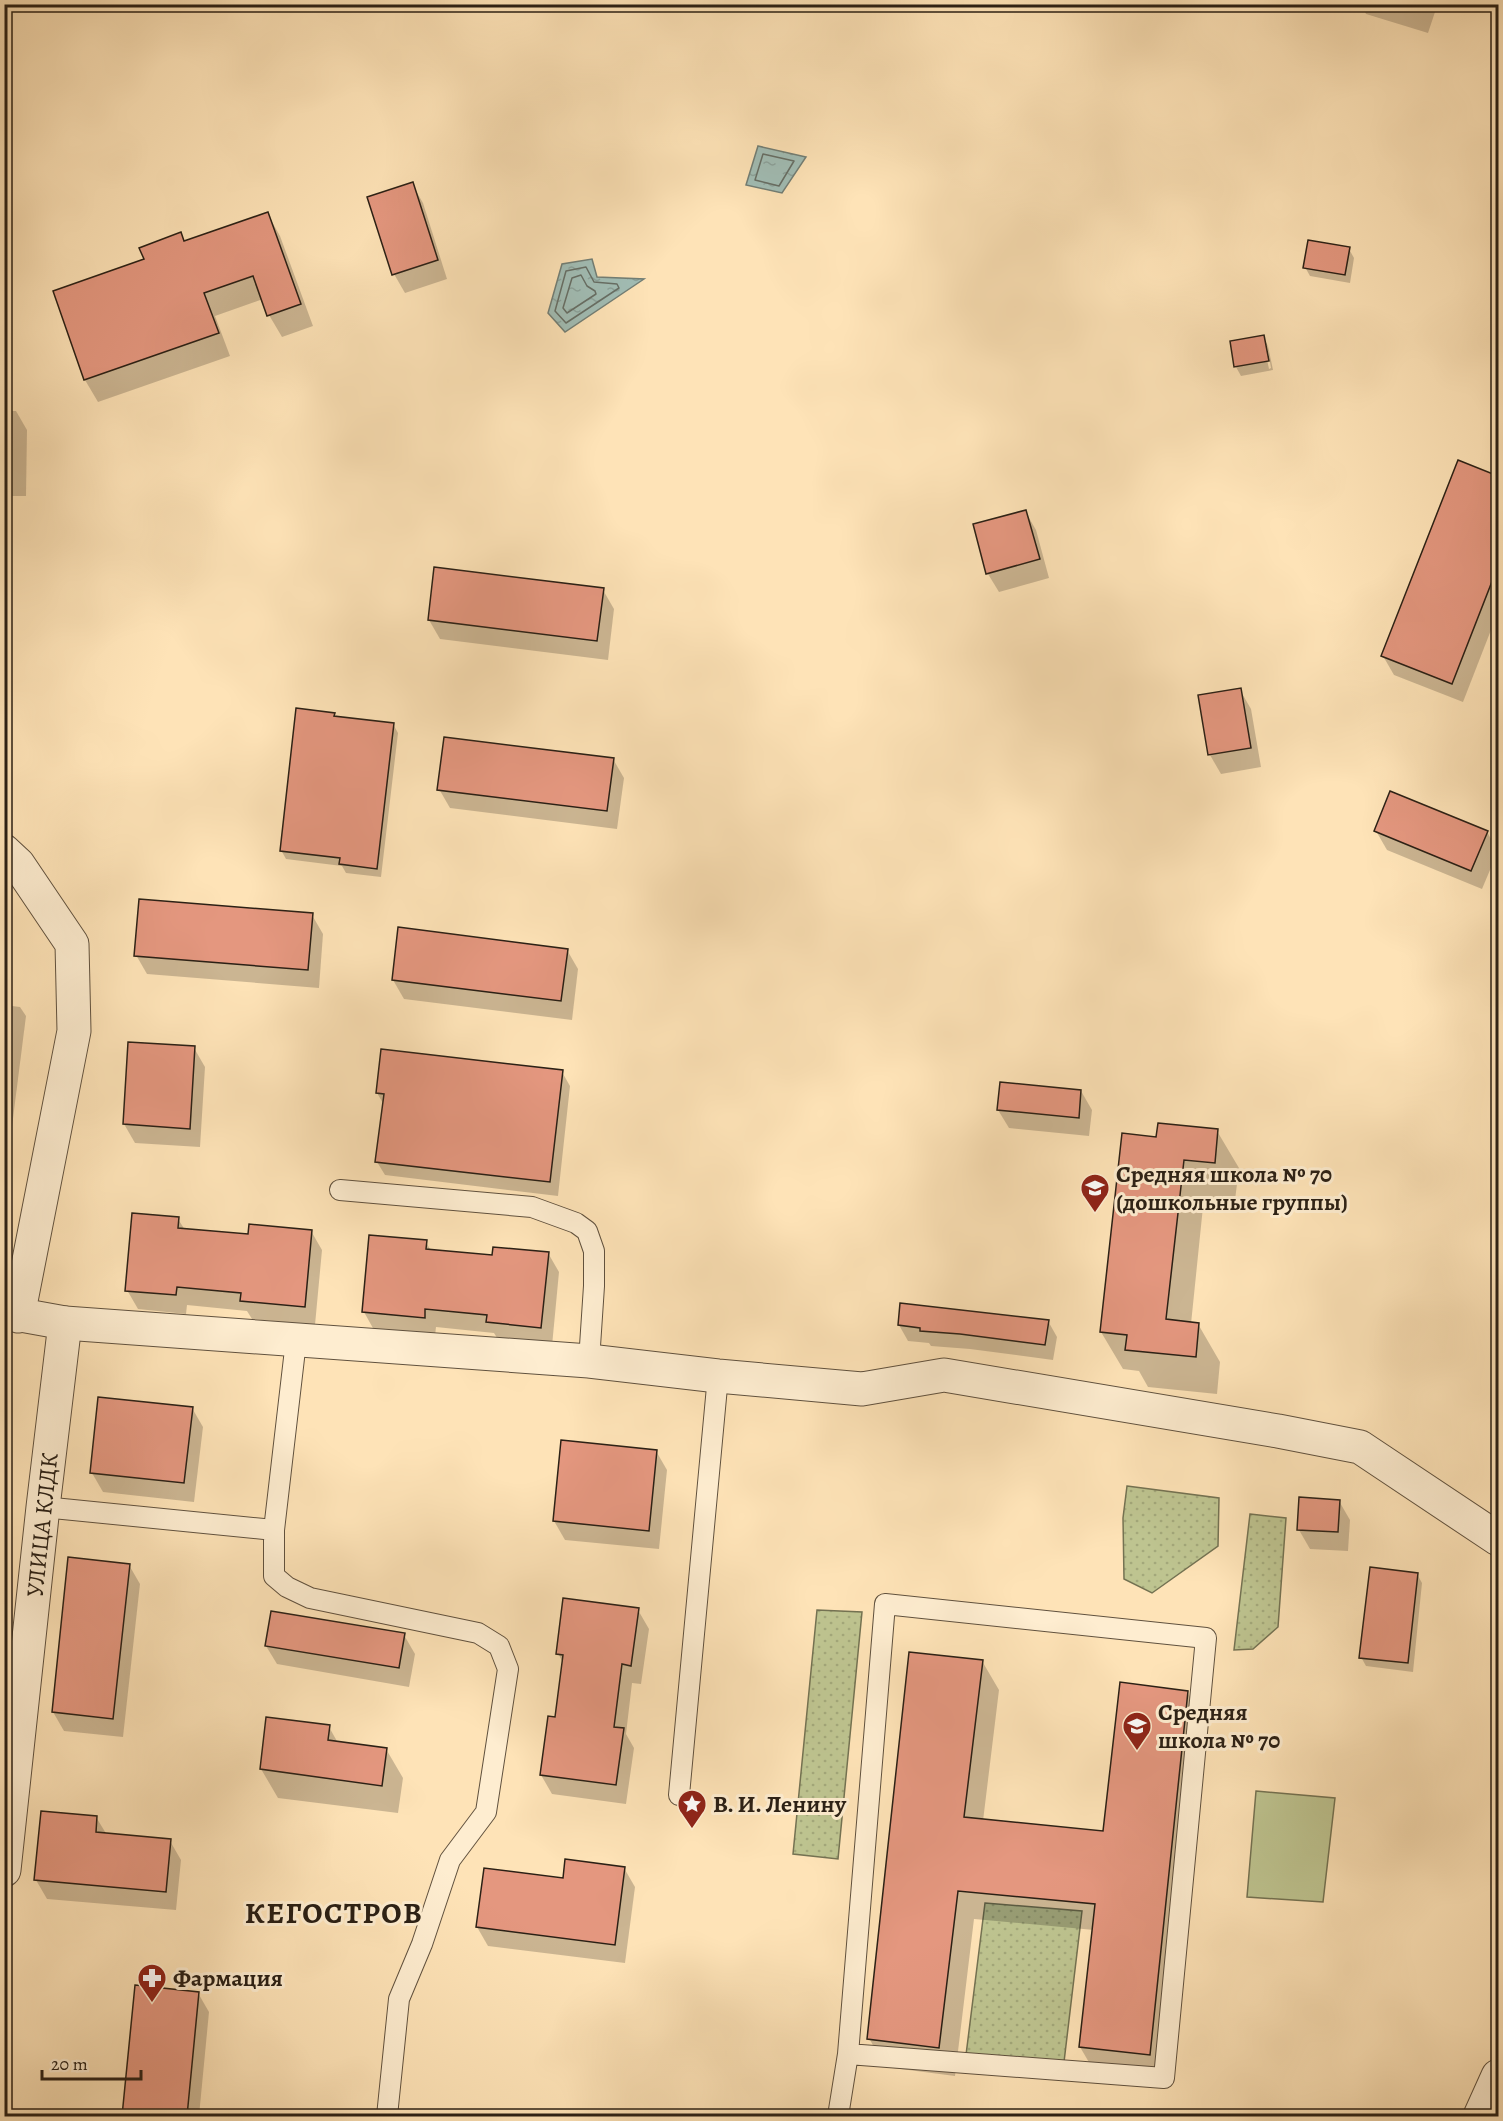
<svg xmlns="http://www.w3.org/2000/svg" width="1503" height="2121" font-family="Alegreya,serif">
	<style>
		.grass { fill: url(#grass-dots); stroke: #747252; stroke-width: 1.5 }
		.garden { fill: #bec490; stroke: #747252; stroke-width: 1.5 }
		.water { fill: url(#water-ripples); stroke: #727e75; stroke-width: 1.5 }
		.shadow { fill: #0003; fill-rule: evenodd }
		.lines { fill: none; stroke-linecap: round; stroke-linejoin: round }
		.shore { stroke: #666e65; stroke-width: 1.5 }
		.building { fill: #e4977f; stroke: #2b2015; stroke-width: 1.5 }
		.service-casing { stroke: #60513e; stroke-width: 22 }
		.minor-casing { stroke: #60513e; stroke-width: 35 }
		.service { stroke: #feedd0; stroke-width: 20 }
		.minor { stroke: #feedd0; stroke-width: 33 }
		.labels { text-anchor: middle; dominant-baseline: central; stroke-width: 6; stroke-linejoin: round; paint-order: stroke }
		.poi-label { font-size: 24px; font-weight: bold; fill: #2b2015; stroke: #feedd0; text-anchor: start }
		.street-label { font-size: 24px; fill: #2b2015; stroke: #feedd0 }
		.district-label { font-size: 30px; font-weight: bold; letter-spacing: 1.5px; fill: #2b2015; stroke: #feedd0 }
	</style>
	<defs>
		<pattern id="grass-dots" width="8" height="8" patternUnits="userSpaceOnUse" patternTransform="scale(1.5)"><rect width="8" height="8" fill="#bec490"/><path d="M2 2h.1M6 6h.1" fill="none" stroke="#a3a87b" stroke-width="1.8" stroke-linecap="round"/></pattern>
		<pattern id="water-ripples" width="26" height="14" patternUnits="userSpaceOnUse" patternTransform="scale(1.5)"><rect width="26" height="14" fill="#a1bdb5"/><path d="M2 4q2-2 4 0t4 0M15 11q2-2 4 0t4 0" fill="none" stroke="#8ba29b"/></pattern>
	</defs>
	<rect width="100%" height="100%" fill="#fee3b7"/>
	<filter id="stains"><feTurbulence type="fractalNoise" baseFrequency=".00333" numOctaves="4"/><feColorMatrix values="0 0 0 0 .2 0 0 0 0 .09 0 0 0 0 .02 0 0 0 .5 -.17"/></filter>
	<radialGradient id="worn" r=".72"><stop offset=".6" stop-color="#630" stop-opacity="0"/><stop offset="1" stop-color="#630" stop-opacity=".3"/></radialGradient>
	<g class="grass">
		<path d="M1127,1486L1219,1498L1218,1546L1152,1593L1124,1579L1123,1518Z"/>
		<path d="M1250,1514L1286,1518L1278,1627L1253,1649L1234,1650Z"/>
		<path d="M817,1610L862,1612L838,1859L793,1854Z"/>
		<path d="M985,1903L1082,1911L1064,2062L966,2055Z"/>
	</g>
	<path class="garden" d="M1256,1791L1335,1798L1323,1902L1247,1897Z"/>
	<g class="water">
		<path d="M758,146L806,157L782,193L746,185Z"/>
		<path d="M592,259L597,277L644,279L565,332L548,313L562,264Z"/>
	</g>
	<g class="shadow">
		<path d="M1361,4H1436L1437,6L1428,33L1366,14Z"/>
		<path d="M412,184L423,203L447,279L405,293L394,274Z"/>
		<path d="M267,213L280,236L313,326L282,337L269,315L263,299L215,316L230,356L98,402L85,380L55,292L146,260L180,234L185,243Z"/>
		<path d="M1349,249L1354,258L1350,283L1310,276L1305,267Z"/>
		<path d="M1263,337L1268,346L1273,370L1241,376L1236,367L1232,342ZM1264,345H1267L1271,368L1269,369Z"/>
		<path d="M1498,363V379L1495,372Z"/>
		<path d="M4,411H16L27,430L26,496H4Z"/>
		<path d="M1459,462L1498,477V612L1463,702L1394,675L1383,656Z"/>
		<path d="M1025,511L1036,530L1049,578L999,592L988,574L975,525Z"/>
		<path d="M603,590L614,609L608,660L440,639L429,620Z"/>
		<path d="M1240,690L1251,709L1261,767L1221,774L1210,755L1200,697Z"/>
		<path d="M334,714L336,718L393,724L398,733L381,877L346,873L342,866L286,859L281,850Z"/>
		<path d="M613,759L624,778L617,829L450,808L439,789Z"/>
		<path d="M1376,831L1487,832L1498,851L1482,889L1387,850Z"/>
		<path d="M312,915L323,934L319,988L147,974L136,955Z"/>
		<path d="M567,950L578,969L572,1020L404,999L393,980Z"/>
		<path d="M4,1005L20,1007L26,1016L11,1134L4,1133Z"/>
		<path d="M194,1048L205,1067L200,1147L135,1143L124,1124Z"/>
		<path d="M562,1072L570,1086L558,1196L385,1175L377,1162L384,1105L377,1093Z"/>
		<path d="M1081,1091L1092,1110L1089,1136L1009,1128L998,1110Z"/>
		<path d="M1217,1131L1239,1168L1235,1200L1204,1197L1191,1324H1198L1220,1362L1217,1394L1148,1387L1139,1371L1123,1369L1101,1332L1157,1138Z"/>
		<path d="M178,1219L185,1230L249,1236L311,1231L322,1250L315,1325L252,1319L247,1311L187,1305L186,1314L138,1309L127,1290Z"/>
		<path d="M426,1242L431,1251L493,1257L548,1253L559,1272L552,1346L499,1341L494,1333L436,1327L435,1336L374,1330L364,1312Z"/>
		<path d="M1048,1321L1057,1337L1053,1360L970,1349L931,1346L929,1343L908,1341L899,1325Z"/>
		<path d="M192,1408L203,1427L194,1502L103,1492L92,1473Z"/>
		<path d="M656,1451L667,1470L659,1549L565,1540L554,1521Z"/>
		<path d="M1339,1501L1350,1520L1348,1551L1310,1549L1299,1530Z"/>
		<path d="M129,1565L140,1584L123,1737L64,1731L53,1712Z"/>
		<path d="M1417,1574L1422,1583L1413,1672L1366,1666L1361,1657Z"/>
		<path d="M638,1610L649,1629L641,1684L632,1683L626,1734L634,1748L626,1804L552,1794L541,1775L556,1719L563,1663L558,1653Z"/>
		<path d="M404,1635L415,1654L409,1687L277,1664L266,1646Z"/>
		<path d="M982,1661L999,1690L983,1821L1105,1833L1187,1692L1204,1721L1166,2083L1097,2076L1080,2047L1094,1930L974,1919L955,2076L885,2067L869,2038Z"/>
		<path d="M329,1727L338,1743L386,1749L403,1778L398,1813L278,1798L261,1769Z"/>
		<path d="M96,1817L107,1835L170,1841L181,1860L176,1910L47,1899L36,1880Z"/>
		<path d="M624,1868L635,1887L625,1963L488,1946L477,1927L564,1880Z"/>
		<path d="M136,1987L198,1993L209,2012L199,2116H123Z"/>
	</g>
	<g class="lines">
		<g class="shore">
			<path d="M763,154L794,161L779,186L755,180Z"/>
			<path d="M586,267L594,282L617,284L619,288L566,323L555,311L566,271Z"/>
			<path d="M581,275L587,286L595,291L596,294L567,313L563,308L572,278Z"/>
		</g>
	</g>
	<g class="building">
		<path d="M413,182L438,260L392,275L367,197Z"/>
		<path d="M268,212L301,304L267,316L253,276L204,293L219,333L84,380L53,291L144,259L139,248L181,232L184,241Z"/>
		<path d="M1308,240L1350,247L1345,275L1303,268Z"/>
		<path d="M1264,335L1269,361L1234,367L1230,341Z"/>
		<path d="M1458,460L1498,476V566L1452,684L1381,656Z"/>
		<path d="M1026,510L1040,559L986,574L973,524Z"/>
		<path d="M434,567L604,588L597,641L428,620Z"/>
		<path d="M1241,688L1251,748L1208,755L1198,695Z"/>
		<path d="M296,708L335,713L334,716L394,723L377,869L339,864L340,858L280,851Z"/>
		<path d="M444,737L614,758L607,811L437,790Z"/>
		<path d="M1390,791L1488,831L1471,871L1374,831Z"/>
		<path d="M139,899L313,913L308,970L134,956Z"/>
		<path d="M398,927L568,949L561,1001L392,980Z"/>
		<path d="M128,1042L195,1046L190,1129L123,1124Z"/>
		<path d="M381,1049L563,1070L550,1182L375,1162L384,1094L376,1093Z"/>
		<path d="M1000,1082L1081,1090L1079,1118L997,1110Z"/>
		<path d="M1158,1123L1218,1129L1215,1163L1184,1160L1166,1319L1199,1323L1196,1357L1125,1350L1127,1335L1100,1332L1122,1133L1156,1137Z"/>
		<path d="M132,1213L179,1217L178,1228L248,1234L249,1224L312,1230L305,1307L240,1301L241,1293L177,1287L176,1295L125,1291Z"/>
		<path d="M369,1235L427,1240L426,1249L492,1255L493,1247L549,1252L541,1328L486,1322L487,1315L425,1309V1318L362,1312Z"/>
		<path d="M900,1303L1049,1320L1045,1345L960,1334L920,1331V1328L898,1325Z"/>
		<path d="M98,1397L193,1407L184,1483L90,1473Z"/>
		<path d="M561,1440L657,1450L649,1531L553,1521Z"/>
		<path d="M1299,1497L1340,1500L1338,1532L1297,1530Z"/>
		<path d="M68,1557L130,1564L113,1719L52,1712Z"/>
		<path d="M1370,1567L1418,1573L1408,1663L1359,1658Z"/>
		<path d="M563,1598L639,1608L631,1666L622,1664L614,1727L624,1728L616,1785L540,1775L548,1716L555,1717L563,1655L556,1654Z"/>
		<path d="M271,1611L405,1633L399,1668L265,1646Z"/>
		<path d="M909,1652L983,1660L964,1817L1103,1831L1120,1682L1188,1691L1150,2055L1079,2047L1095,1904L958,1891L939,2048L867,2039Z"/>
		<path d="M266,1717L330,1725L328,1740L387,1748L382,1786L260,1769Z"/>
		<path d="M41,1811L97,1816L96,1832L171,1839L166,1892L34,1880Z"/>
		<path d="M565,1859L625,1867L615,1945L476,1927L484,1868L563,1878Z"/>
		<path d="M135,1985L199,1992L187,2116H122Z"/>
	</g>
	<g class="lines">
		<g class="service-casing">
			<g id="service">
				<path d="M340,1190L532,1207L576,1223L587,1231L594,1251V1286L589,1361"/>
				<path d="M43,1507L274,1530V1576L287,1587L310,1598L478,1633L499,1646L508,1669L486,1812L450,1860L422,1944L399,1999L387,2116"/>
				<path d="M274,1530L296,1341"/>
				<path d="M679,1795L718,1376"/>
				<path d="M838,2116L848,2054L885,1604L1206,1638L1164,2078L848,2054"/>
			</g>
		</g>
		<g class="minor-casing">
			<g id="minor">
				<path d="M4,851L18,864L72,944L74,1031L18,1316"/>
				<path d="M4,1312L65,1323L589,1361L718,1376L862,1389L944,1375L1278,1431L1360,1447L1498,1539"/>
				<path d="M4,1870L43,1507L65,1323"/>
				<path d="M1480,2116L1498,2076"/>
			</g>
		</g>
		<use href="#service" class="service"/>
		<use href="#minor" class="minor"/>
	</g>
	<defs>
		<g id="school-pin" transform="scale(1.5)"><path d="M0 17L-7.5 6A9.5 9.5 0 1 1 7.5 6Z" fill="#8f2418" stroke="#feedd0"/><path d="M0-5L7-2L0 1L-7-2ZM-4 1L0 2.5L4 1V4Q0 6-4 4Z" fill="#fff"/></g>
		<g id="sight-pin" transform="scale(1.5)"><path d="M0 17L-7.5 6A9.5 9.5 0 1 1 7.5 6Z" fill="#8f2418" stroke="#feedd0"/><path d="M0-6L1.8-2.2L6-1.7L2.9 1.2L3.7 5.4L0 3.3L-3.7 5.4L-2.9 1.2L-6-1.7L-1.8-2.2Z" fill="#fff"/></g>
		<g id="pharmacy-pin" transform="scale(1.5)"><path d="M0 17L-7.5 6A9.5 9.5 0 1 1 7.5 6Z" fill="#8f2418" stroke="#feedd0"/><path d="M-2-6h4v4h4v4h-4v4h-4v-4h-4v-4h4Z" fill="#fff"/></g>
	</defs>
	<g fill-rule="evenodd">
		<use href="#school-pin" x="1095" y="1188"/>
		<use href="#school-pin" x="1137" y="1726"/>
		<use href="#sight-pin" x="692" y="1804"/>
		<use href="#pharmacy-pin" x="152" y="1978"/>
	</g>
	<g class="labels">
		<g class="poi-label">
			<text x="1116" y="1174">Средняя школа № 70<tspan x="1116" dy="28">(дошкольные группы)</tspan></text>
			<text x="1158" y="1712">Средняя<tspan x="1158" dy="28">школа № 70</tspan></text>
			<text x="713" y="1804">В. И. Ленину</text>
			<text x="173" y="1978">Фармация</text>
		</g>
		<g class="street-label">
			<text transform="translate(42 1525) rotate(-84)">УЛИЦА КЛДК</text>
		</g>
		<g class="district-label">
			<text x="334" y="1913">КЕГОСТРОВ</text>
		</g>
	</g>
	<rect width="1503" height="2121" fill="none" stroke="#fee3b7" stroke-width="24"/>
	<rect x="6" y="6" width="1491" height="2109" fill="none" stroke="#2b2015" stroke-width="3"/>
	<rect x="12" y="12" width="1479" height="2097" fill="none" stroke="#2b2015" stroke-width="1.5"/>
	<path d="M42 2070v9h99v-9" fill="none" stroke="#2b2015" stroke-width="3"/>
	<text x="51" y="2070" font-size="18" fill="#2b2015" stroke="#feedd0" stroke-width="4.5" paint-order="stroke">20 m</text>
	<rect width="100%" height="100%" filter="url(#stains)"/>
	<rect width="100%" height="100%" fill="url(#worn)"/>
</svg>
